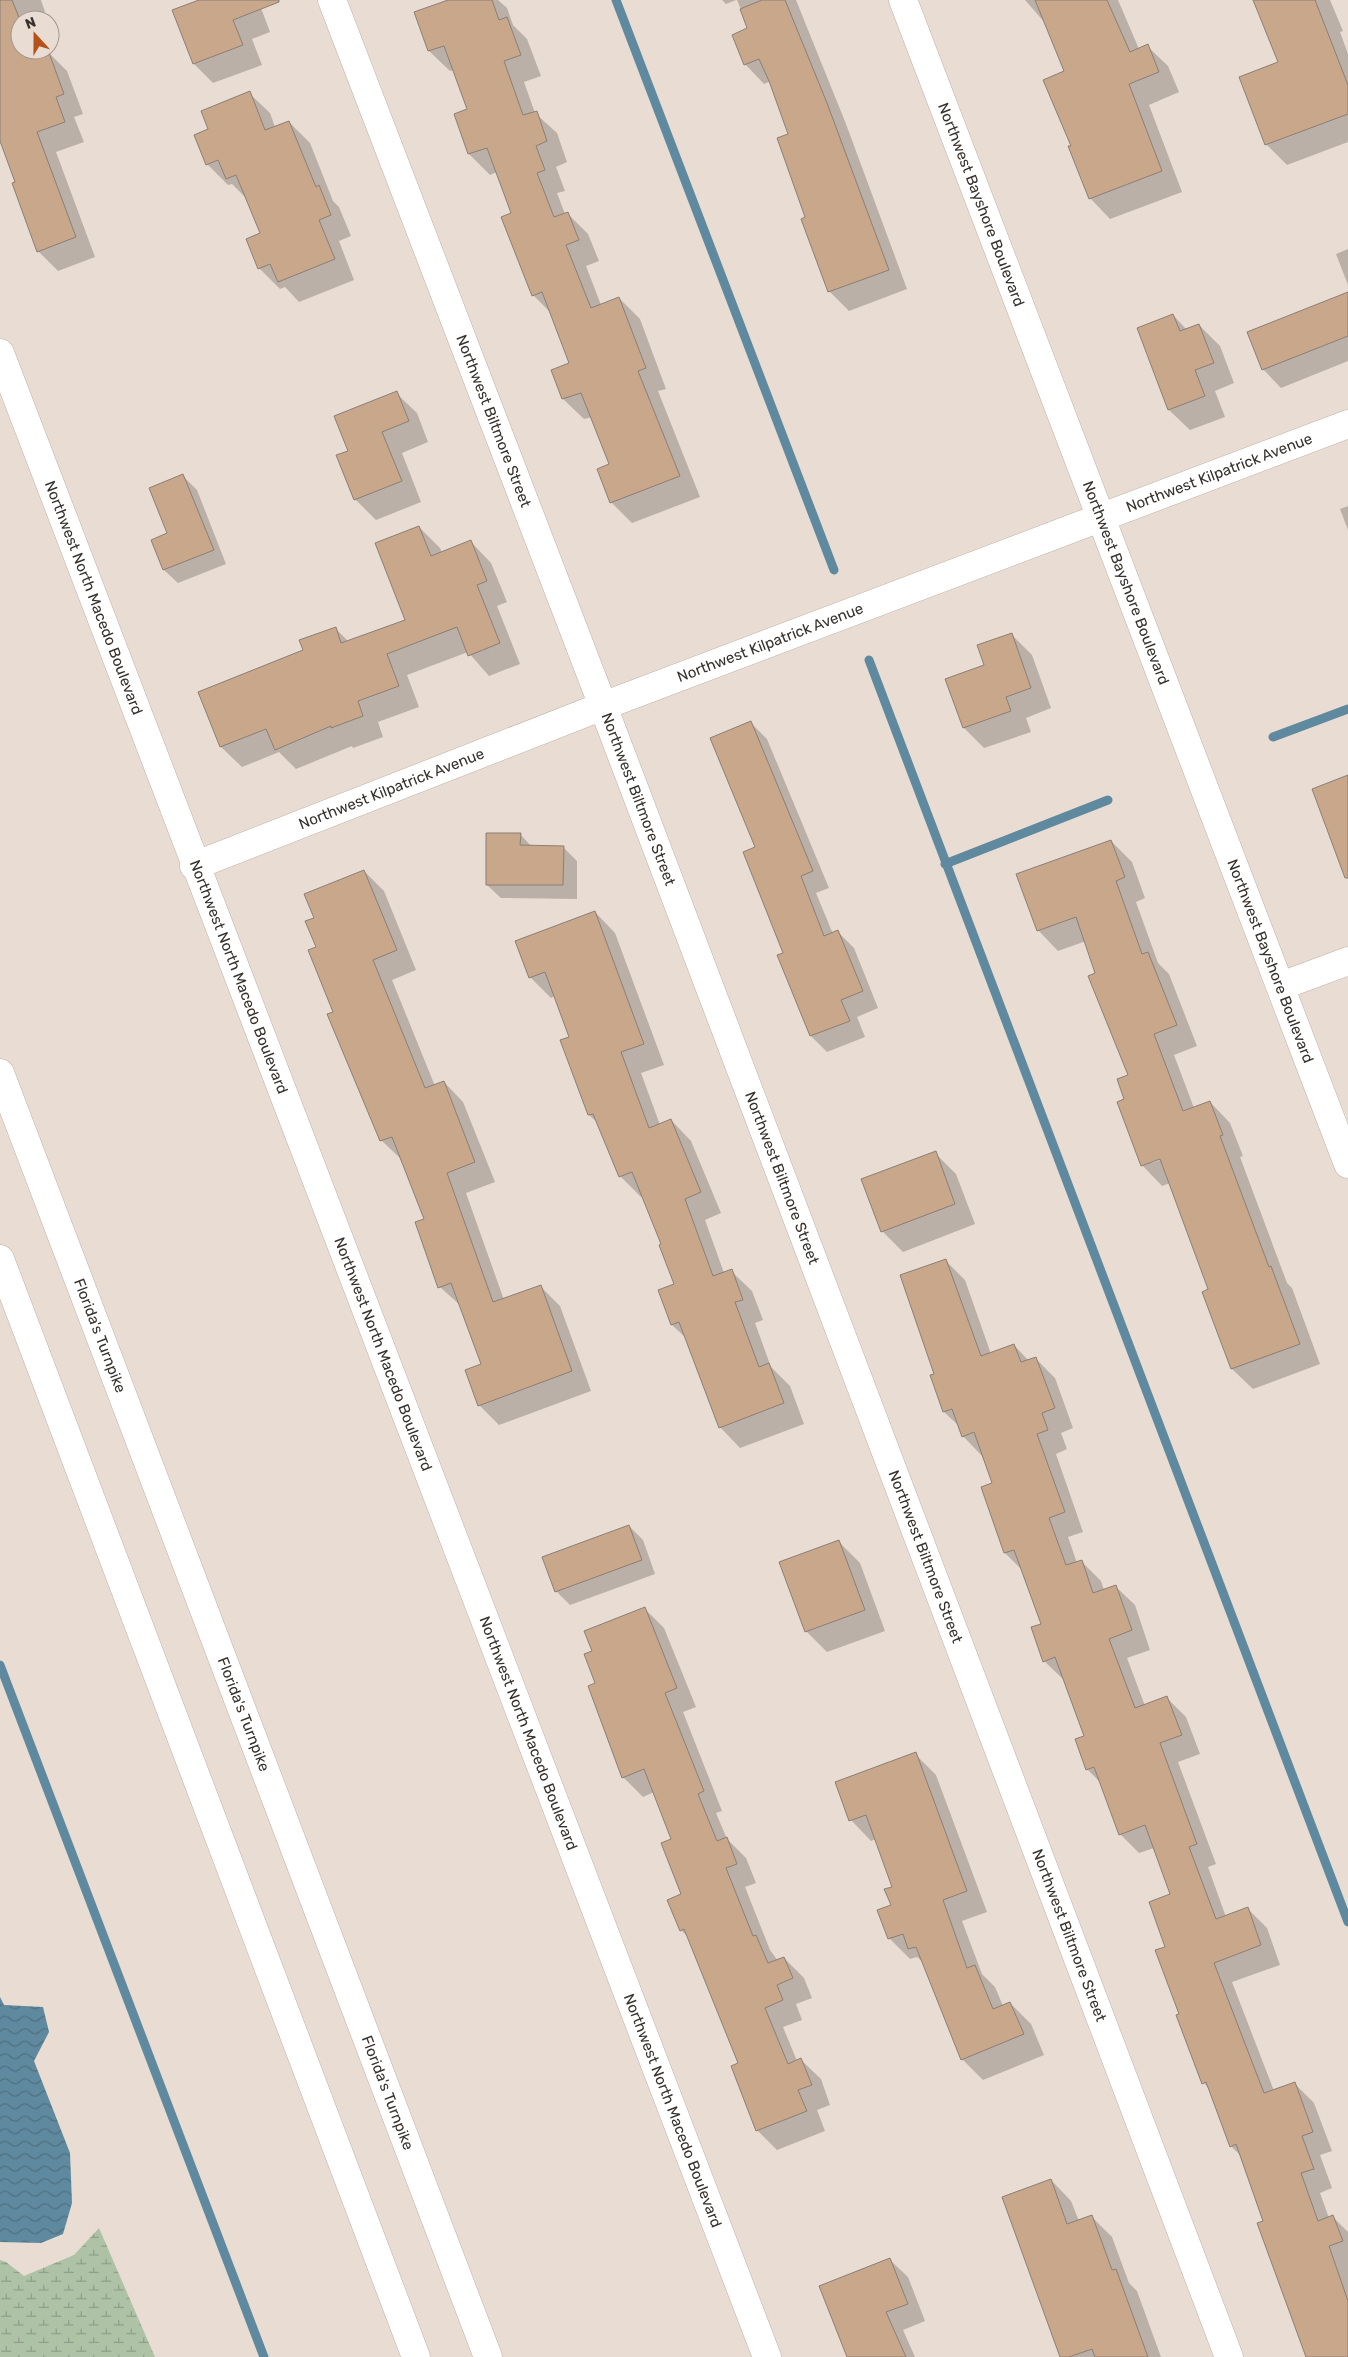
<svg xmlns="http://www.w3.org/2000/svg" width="1348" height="2357" font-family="Rubik,sans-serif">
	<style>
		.wetland { fill: url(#wetland-marsh) }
		.water { fill: url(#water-waves) }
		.shadow { fill: #0003; fill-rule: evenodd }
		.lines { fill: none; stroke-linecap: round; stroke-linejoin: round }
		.stream { stroke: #5f899e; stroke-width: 9 }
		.building { fill: #c9a78a; stroke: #8a7f76 }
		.minor-casing { stroke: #beb2a8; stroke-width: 29 }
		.major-casing { stroke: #beb2a8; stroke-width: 29 }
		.highway-casing { stroke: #beb2a8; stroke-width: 29 }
		.minor { stroke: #fff; stroke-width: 28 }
		.major { stroke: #fff; stroke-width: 28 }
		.highway { stroke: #fff; stroke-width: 28 }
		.labels { text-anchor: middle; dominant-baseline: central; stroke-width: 5; stroke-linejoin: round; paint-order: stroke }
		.street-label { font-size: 15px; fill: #37322e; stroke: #e9dcd2 }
	</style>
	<defs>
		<pattern id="wetland-marsh" width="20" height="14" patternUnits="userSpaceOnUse" patternTransform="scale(1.25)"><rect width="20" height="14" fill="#aec2a6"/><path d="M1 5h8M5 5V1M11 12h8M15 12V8" fill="none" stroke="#8e9e88"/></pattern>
		<pattern id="water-waves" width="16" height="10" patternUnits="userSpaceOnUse" patternTransform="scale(1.25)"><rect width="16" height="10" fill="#5f899e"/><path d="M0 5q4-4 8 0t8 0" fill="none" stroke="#4f7181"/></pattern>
	</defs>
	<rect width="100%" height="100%" fill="#e9dcd2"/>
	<path class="wetland" d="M99,2228L155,2357H0V2260L6,2262L24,2276L74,2255Z"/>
	<path class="water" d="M0,1997L4,2005L43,2007L49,2032L34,2061L70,2153L72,2203L63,2234L41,2243L0,2242Z"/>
	<g class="shadow">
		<path d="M0,0H41L45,12L30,18L31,20H20V50L47,51L67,71L83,114L74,117L84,142L56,152L95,257L58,271L38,251L0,138Z"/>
		<path d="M198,0H258L270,32L252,39L262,65L213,83L194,64Z"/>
		<path d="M452,0H498L507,8L513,25L527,39L541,76L524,82L535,113L557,133L567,162L556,167L565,191L557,193L565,214L567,213L588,234L599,261L586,266L601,305L619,298L640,319L666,389L658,391L700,497L632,523L612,503L599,470L611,465L592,417L584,419L563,399L553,370L570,364L552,314L533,295L512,214L497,172L490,175L469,154L455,115L469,110L454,70L450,71L429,51Z"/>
		<path d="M722,0H736L726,4Z"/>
		<path d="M737,0H796L846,124L907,289L849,311L829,291L807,218L790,135L771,81L764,84L745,64L749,29Z"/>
		<path d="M1025,0H1118L1139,49L1147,46L1168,66L1179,92L1149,105L1182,192L1110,219L1090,198L1073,146L1066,71L1046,24Z"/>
		<path d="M1254,0H1330L1343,31L1340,32L1348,54V142L1287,165L1266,144L1280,63Z"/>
		<path d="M249,93L270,113L275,127L289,122L310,143L333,201L339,207L351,236L339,241L354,280L299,302L285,287L280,289L259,268L262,234L248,200L232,184L228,185L207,164L210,129Z"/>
		<path d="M1348,249V285L1336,254Z"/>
		<path d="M1348,294V361L1281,388L1263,369Z"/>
		<path d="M1173,315L1187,330L1199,325L1220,346L1234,383L1215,391L1225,417L1190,430L1169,410L1138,329Z"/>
		<path d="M396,393L417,413L428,442L402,453L421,502L376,520L355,499Z"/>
		<path d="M183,476L197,490L226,564L178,583L164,570L153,540L169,534Z"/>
		<path d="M1348,506V530L1340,509Z"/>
		<path d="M419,527L440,548L442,553L471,542L491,563L507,602L497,606L520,664L489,676L468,652L407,675L419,707L378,722L383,737L353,748L352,746L296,769L279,752L242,767L221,747L199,693L304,650L335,628L349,642L407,620Z"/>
		<path d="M1011,634L1032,655L1051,708L1026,718L1031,732L984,748L964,728L985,665Z"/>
		<path d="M751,723L767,739L829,888L816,893L833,934L838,932L854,948L878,1008L857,1017L865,1037L827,1052L811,1036L779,956L785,954L757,848Z"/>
		<path d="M520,834L532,847H563L577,861V899L501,898L487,885Z"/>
		<path d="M1111,841L1132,862L1145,898L1136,902L1158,963L1169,974L1197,1046L1174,1055L1194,1108L1210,1102L1230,1123L1243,1156L1240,1157L1287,1283L1292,1288L1320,1364L1253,1389L1232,1369L1210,1290L1170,1183L1162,1186L1142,1165L1126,1100L1129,1076L1086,941L1058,951L1038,930ZM1166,1158L1151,1163V1161Z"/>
		<path d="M364,871L384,891L416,970L392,980L435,1086L444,1082L463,1102L495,1182L466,1193L504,1300L540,1286L560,1306L591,1391L499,1425L479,1405L483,1365L461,1306L440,1287L426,1219L402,1160L381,1140L335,1013L318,948L316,919Z"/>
		<path d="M595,912L615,933L664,1065L641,1073L660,1125L671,1120L691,1141L721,1213L705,1220L724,1273L731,1271L752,1291L763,1320L755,1323L771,1367L790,1386L804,1424L740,1448L720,1427L687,1339L672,1325L660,1291L675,1285L663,1244L643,1196L641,1197L620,1176L599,1124L589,1115L570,1038L555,996L551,998L530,977Z"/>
		<path d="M935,1153L956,1174L975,1224L903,1252L882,1231Z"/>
		<path d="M946,1261L965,1280L991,1354L1014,1345L1029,1361L1035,1358L1055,1378L1073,1428L1061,1433L1067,1449L1056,1454L1083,1532L1068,1537L1077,1563L1081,1561L1101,1581L1104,1590L1115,1586L1135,1605L1150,1650L1127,1658L1145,1706L1167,1698L1186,1717L1200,1754L1178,1762L1216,1864L1208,1867L1226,1917L1248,1909L1267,1928L1280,1965L1232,1982L1274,2091L1295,2084L1314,2103L1332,2151L1320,2155L1332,2188L1320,2193L1329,2218L1333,2217L1348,2232V2357H1308L1241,2156L1231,2146L1210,2090L1204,2083L1180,2015L1167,1947L1172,1895L1154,1848L1139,1853L1120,1834L1101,1783L1087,1769L1085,1736L1064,1680L1044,1661L1042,1625L1022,1570L1005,1553L982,1488L994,1483L982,1456L963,1436L960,1427L944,1412L931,1376L936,1374Z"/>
		<path d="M629,1526L643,1540L655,1574L570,1605L556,1591Z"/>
		<path d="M839,1542L860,1563L885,1631L827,1652L806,1631Z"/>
		<path d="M644,1608L664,1628L696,1707L683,1712L722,1811L716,1813L727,1839L746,1858L756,1883L745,1887L770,1950L778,1961L784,1958L804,1978L812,1998L796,2004L802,2020L783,2027L797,2061L801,2060L821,2079L830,2105L817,2110L825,2131L777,2150L757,2130L740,2064L689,1938L681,1930L683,1894L673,1839L654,1792L643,1797L623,1777L597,1684L594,1652Z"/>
		<path d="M915,1754L936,1775L987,1912L962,1921L982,1974L995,1987L1003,2006L1010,2003L1031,2024L1044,2055L983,2080L962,2059L924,1963L917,1957L910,1959L889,1938L894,1887L876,1839L871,1841L851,1820Z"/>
		<path d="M1051,2180L1071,2201L1079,2221L1091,2216L1112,2237L1129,2283L1137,2291L1161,2357H1061Z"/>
		<path d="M890,2260L908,2277L925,2321L903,2330L915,2357H848Z"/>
	</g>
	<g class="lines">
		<g class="stream">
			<path d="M616,0L834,570"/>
			<path d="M869,660L1348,1922"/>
			<path d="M1273,737L1348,709"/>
			<path d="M945,864L1108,800"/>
			<path d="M0,1665L264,2357"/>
		</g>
	</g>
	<g class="building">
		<path d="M0,0H12L20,20V50H48L64,94L56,97L65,122L37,132L76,237L37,252L12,183L15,182L0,141Z"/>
		<path d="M199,0H279V2L233,20L243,45L193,64L172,10Z"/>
		<path d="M448,0H492L499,20L507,17L521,55L504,61L523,115L537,111L547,141L536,146L545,170L537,173L554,217L568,212L579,240L566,245L591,308L619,297L646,368L638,371L680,476L610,503L597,469L609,464L581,393L562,399L551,370L569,363L542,292L532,296L501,217L511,213L487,148L468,154L454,114L467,109L444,46L428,51L414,12Z"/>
		<path d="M762,0H785L827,103L889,270L828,292L801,219L805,217L777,138L788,134L769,81L759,59L744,65L732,35L747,28L740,9Z"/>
		<path d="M1035,0H1107L1130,52L1148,44L1159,72L1129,84L1162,171L1089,199L1068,146H1071L1043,80L1064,71Z"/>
		<path d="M1253,0H1315L1348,85V114L1265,145L1239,77L1278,62Z"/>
		<path d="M250,91L265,130L289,121L316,187L319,185L331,215L319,220L335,259L278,282L270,264L258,269L246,239L260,233L236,175L226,179L218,160L206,165L194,135L208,129L201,111Z"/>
		<path d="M1348,292V336L1262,370L1247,332Z"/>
		<path d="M1173,314L1180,331L1199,324L1214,363L1195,370L1205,396L1168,410L1137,328Z"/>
		<path d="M397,391L409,421L382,432L402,481L354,500L336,455L348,451L334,416Z"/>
		<path d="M183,474L214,550L163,570L151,540L167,533L149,488Z"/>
		<path d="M419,526L431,556L471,540L487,581L477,585L500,643L468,656L457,627L387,654L399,686L358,701L363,716L331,728V726L275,750L266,729L220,747L198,692L303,650L299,640L336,627L341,643L405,620L375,543Z"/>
		<path d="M1012,633L1031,688L1006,697L1011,711L963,728L945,679L984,665L977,645Z"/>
		<path d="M751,721L813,871L801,876L824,936L838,930L863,991L841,1000L850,1021L810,1036L777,955L783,953L743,852L755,847L710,738Z"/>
		<path d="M1348,775V878H1345L1312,789Z"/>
		<path d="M486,833H521L520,845L564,846L563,885H486Z"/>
		<path d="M1111,840L1125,877L1116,881L1142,954L1148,952L1177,1025L1154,1034L1183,1111L1210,1101L1223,1135L1220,1136L1269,1267L1271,1266L1300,1344L1231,1369L1202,1292L1208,1289L1160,1159L1141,1166L1117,1102L1124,1099L1117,1079L1128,1075L1088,976L1095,973L1076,917L1037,931L1016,874Z"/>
		<path d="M364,870L397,950L373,960L425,1088L444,1081L475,1162L447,1173L493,1302L541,1285L572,1371L478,1406L465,1370L481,1364L451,1283L438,1288L415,1222L424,1219L392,1137L380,1141L327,1014L333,1012L308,950L316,947L305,921L314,918L304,894Z"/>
		<path d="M595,911L644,1044L621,1052L649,1128L671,1119L701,1192L685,1199L713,1276L732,1269L743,1300L735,1302L759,1367L769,1363L784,1403L719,1428L679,1322L671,1325L658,1290L674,1284L659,1245L661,1244L632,1172L619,1177L593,1114L588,1115L560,1040L569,1037L545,972L529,978L515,941Z"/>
		<path d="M936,1151L955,1204L881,1232L861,1179Z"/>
		<path d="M946,1259L981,1356L1014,1344L1021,1362L1036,1357L1055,1408L1042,1413L1048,1430L1037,1434L1065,1512L1049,1518L1066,1565L1082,1560L1093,1593L1116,1585L1132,1630L1109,1639L1135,1708L1167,1696L1182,1735L1160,1743L1197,1844L1189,1847L1216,1919L1248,1907L1261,1945L1214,1963L1264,2093L1295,2082L1313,2132L1302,2136L1314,2169L1301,2173L1318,2221L1333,2215L1343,2241L1329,2246L1348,2301V2357H1306L1257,2223L1263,2221L1236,2144L1230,2147L1206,2082L1202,2084L1176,2015L1179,2014L1155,1950L1165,1947L1149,1902L1170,1894L1145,1825L1119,1835L1094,1767L1086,1770L1075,1739L1084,1736L1055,1657L1043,1662L1031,1627L1041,1624L1014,1550L1004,1553L981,1487L992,1483L974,1432L962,1437L952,1409L943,1412L930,1375L934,1374L900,1275Z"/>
		<path d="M629,1525L642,1560L555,1592L542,1557Z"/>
		<path d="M839,1540L865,1610L805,1632L779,1562Z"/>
		<path d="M645,1607L677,1688L665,1693L704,1791L698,1794L717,1841L727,1837L737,1864L726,1868L753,1936L756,1935L768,1963L784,1957L793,1978L777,1985L783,2000L765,2008L788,2064L801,2058L812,2085L798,2090L807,2111L756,2131L731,2066L738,2063L684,1929L680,1931L667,1900L681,1894L661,1843L671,1839L644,1769L622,1778L588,1686L595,1683L584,1654L592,1651L584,1631Z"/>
		<path d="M916,1752L967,1891L943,1900L967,1968L975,1965L993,2009L1010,2002L1024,2034L961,2060L916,1947L908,1949L903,1934L888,1939L877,1910L891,1905L884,1889L892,1887L866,1815L849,1821L835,1782Z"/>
		<path d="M1051,2179L1067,2224L1092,2215L1112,2270L1116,2269L1148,2357H1095L1092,2349L1069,2357H1060L1002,2197Z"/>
		<path d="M890,2258L908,2304L886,2312L906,2357H847L819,2286Z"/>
	</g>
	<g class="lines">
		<g class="minor-casing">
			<g id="minor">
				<path id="s1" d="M332,0L603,706L1229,2357"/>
				<path id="s2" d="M0,353L767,2357"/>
				<path id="s3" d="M194,866L603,706L1348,424"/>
				<path d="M1281,986L1348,961"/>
			</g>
		</g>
		<g class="major-casing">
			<g id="major">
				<path id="s4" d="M903,0L1348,1164"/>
			</g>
		</g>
		<g class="highway-casing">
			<g id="highway">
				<path id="s5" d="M0,1073L488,2357"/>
				<path d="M0,1259L416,2357"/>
			</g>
		</g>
		<use href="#minor" class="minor"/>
		<use href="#major" class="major"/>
		<use href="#highway" class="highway"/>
	</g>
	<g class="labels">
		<g class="street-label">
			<text stroke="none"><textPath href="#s4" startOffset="219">Northwest Bayshore Boulevard</textPath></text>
			<text stroke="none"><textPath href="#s1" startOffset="451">Northwest Biltmore Street</textPath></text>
			<text stroke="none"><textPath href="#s3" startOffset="1098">Northwest Kilpatrick Avenue</textPath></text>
			<text stroke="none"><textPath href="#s4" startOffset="624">Northwest Bayshore Boulevard</textPath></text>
			<text stroke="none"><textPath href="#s2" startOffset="262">Northwest North Macedo Boulevard</textPath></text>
			<text stroke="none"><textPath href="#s3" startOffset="618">Northwest Kilpatrick Avenue</textPath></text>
			<text stroke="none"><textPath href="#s3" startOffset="212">Northwest Kilpatrick Avenue</textPath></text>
			<text stroke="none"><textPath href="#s1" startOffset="856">Northwest Biltmore Street</textPath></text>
			<text stroke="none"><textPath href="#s4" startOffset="1029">Northwest Bayshore Boulevard</textPath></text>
			<text stroke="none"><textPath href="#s2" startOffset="668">Northwest North Macedo Boulevard</textPath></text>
			<text stroke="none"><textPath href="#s1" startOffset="1261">Northwest Biltmore Street</textPath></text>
			<text stroke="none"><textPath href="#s5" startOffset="281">Florida's Turnpike</textPath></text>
			<text stroke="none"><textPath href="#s2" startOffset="1072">Northwest North Macedo Boulevard</textPath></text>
			<text stroke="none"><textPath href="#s1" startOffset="1666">Northwest Biltmore Street</textPath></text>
			<text stroke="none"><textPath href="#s5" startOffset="686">Florida's Turnpike</textPath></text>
			<text stroke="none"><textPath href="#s2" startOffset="1478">Northwest North Macedo Boulevard</textPath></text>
			<text stroke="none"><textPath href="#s1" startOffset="2071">Northwest Biltmore Street</textPath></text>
			<text stroke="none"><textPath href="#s5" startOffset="1091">Florida's Turnpike</textPath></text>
			<text stroke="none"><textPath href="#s2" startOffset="1882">Northwest North Macedo Boulevard</textPath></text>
		</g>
	</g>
	<g transform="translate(35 35) rotate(339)"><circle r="24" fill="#e9dcd2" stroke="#a29890"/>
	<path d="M0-4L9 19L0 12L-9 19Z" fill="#b55219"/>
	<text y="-8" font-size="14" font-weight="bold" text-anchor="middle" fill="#37322e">N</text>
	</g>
</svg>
